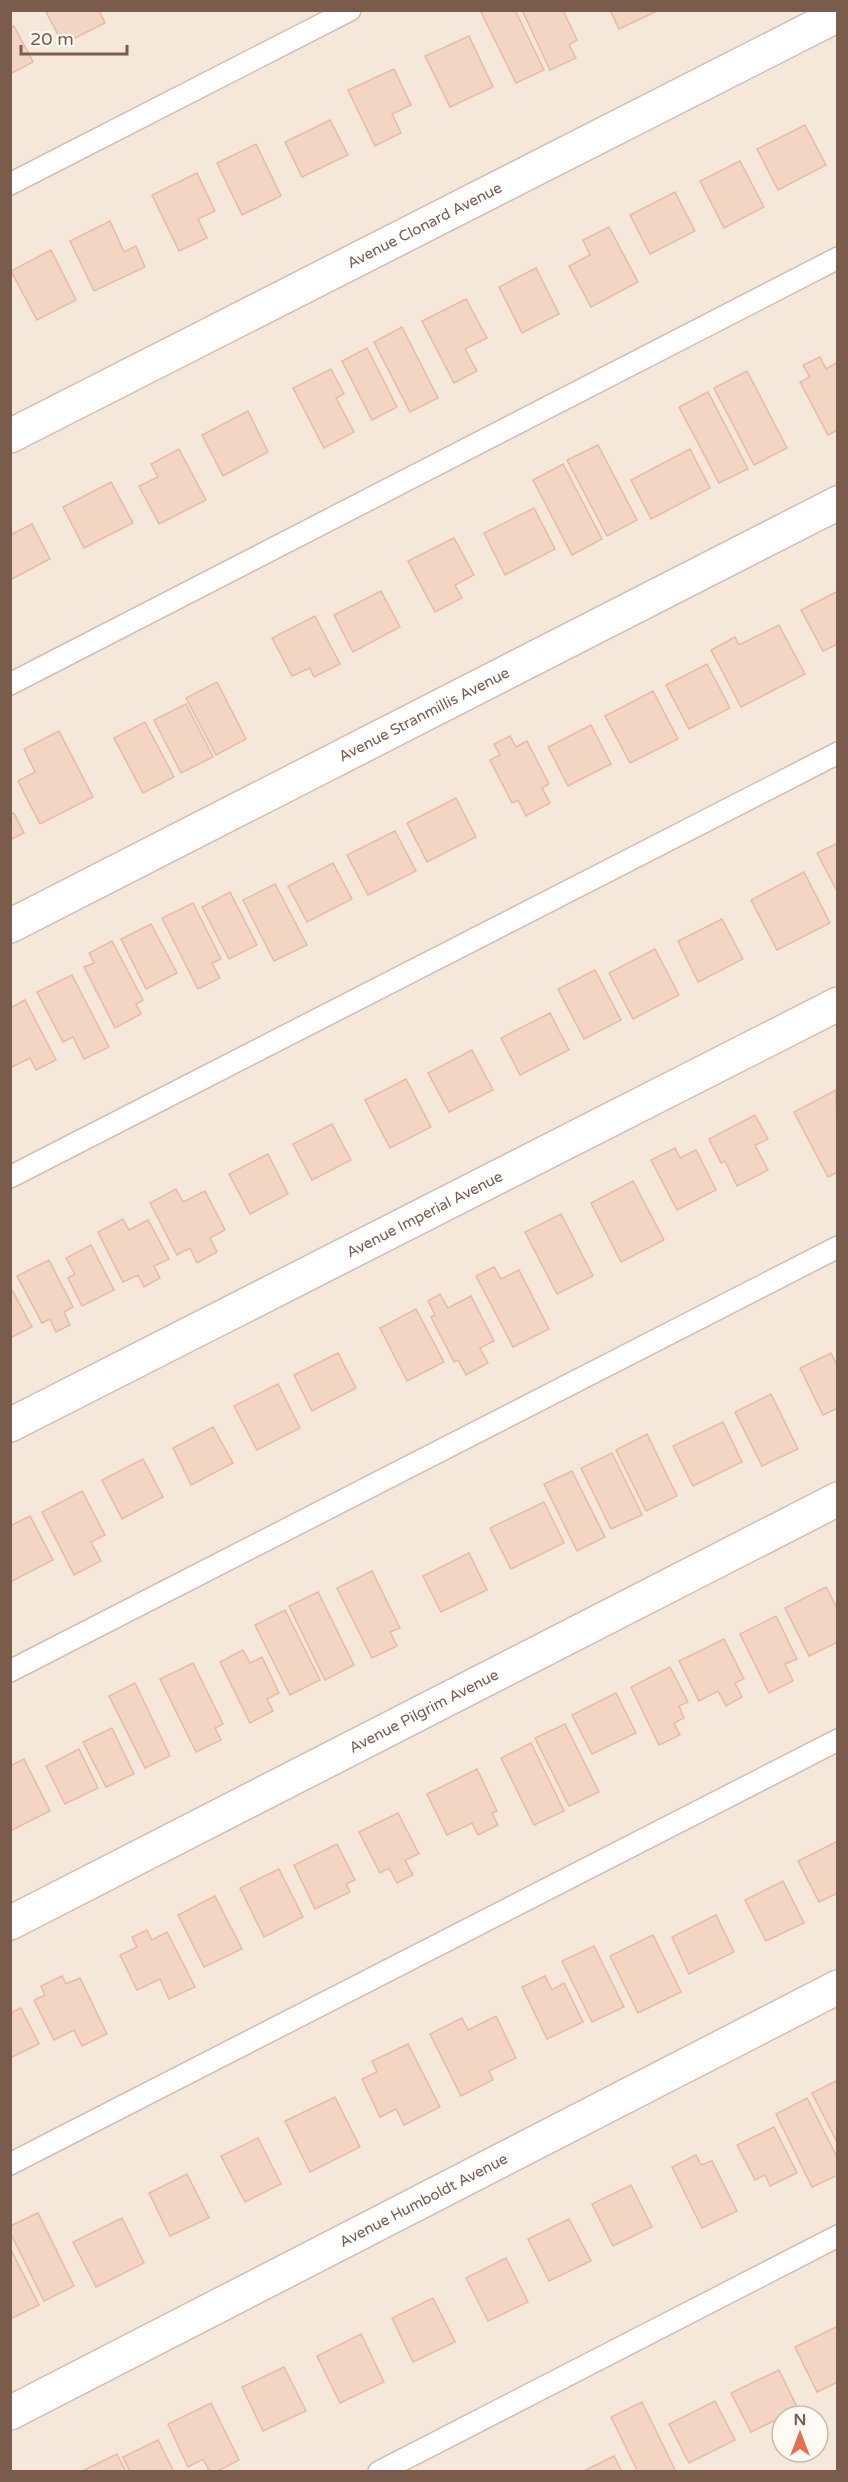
<svg xmlns="http://www.w3.org/2000/svg" width="848" height="2482" font-family="'Varela Round',sans-serif">
	<style>
		.residential { fill: #f5e8da; fill-rule: evenodd }
		.building { fill: #f3d5c3; stroke: #e6bba3; stroke-width: 1.5 }
		.lines { fill: none; stroke-linecap: round; stroke-linejoin: round }
		.lane-casing { stroke: #d1beb0; stroke-width: 24 }
		.street-casing { stroke: #d1beb0; stroke-width: 36 }
		.lane { stroke: #fff; stroke-width: 21 }
		.street { stroke: #fff; stroke-width: 33 }
		.labels { text-anchor: middle; dominant-baseline: central; stroke-width: 6; stroke-linejoin: round; paint-order: stroke }
		.street-label { font-size: 15px; fill: #7a5c4d; stroke: #fffaf3 }
	</style>
	<rect width="100%" height="100%" fill="#fdf6ec"/>
	<path class="residential" d="M11,11H837V2471L11,2472ZM782,2416H818V2452H782Z"/>
	<g class="building">
		<path d="M45,10H99L105,23L63,44Z"/>
		<path d="M480,10H515L544,70L516,83Z"/>
		<path d="M522,10H563L577,40L569,45L576,58L550,70Z"/>
		<path d="M610,10H655V12L619,29Z"/>
		<path d="M14,26L33,62L10,74V28Z"/>
		<path d="M469,36L493,87L450,107L425,56Z"/>
		<path d="M394,69L411,105L392,114L401,133L375,146L348,90Z"/>
		<path d="M330,120L348,155L302,177L285,142Z"/>
		<path d="M805,125L826,165L778,190L757,149Z"/>
		<path d="M256,144L281,196L242,215L217,163Z"/>
		<path d="M740,161L764,207L724,228L700,181Z"/>
		<path d="M197,173L215,211L198,219L207,238L179,251L152,195Z"/>
		<path d="M675,192L695,231L650,254L630,215Z"/>
		<path d="M110,221L124,252L136,246L145,267L94,291L70,241Z"/>
		<path d="M609,227L638,282L591,307L569,266L590,255L583,240Z"/>
		<path d="M51,250L76,300L37,320L11,271Z"/>
		<path d="M536,268L559,314L522,333L499,287Z"/>
		<path d="M466,299L487,338L465,349L477,371L454,383L422,321Z"/>
		<path d="M402,327L438,398L410,412L374,342Z"/>
		<path d="M367,348L397,407L372,420L342,361Z"/>
		<path d="M820,357L826,369L838,362V430L828,435L800,382L810,377L803,365Z"/>
		<path d="M331,369L344,394L336,398L354,432L324,448L293,388Z"/>
		<path d="M747,371L787,448L754,465L714,388Z"/>
		<path d="M708,392L748,469L719,483L679,407Z"/>
		<path d="M248,411L268,452L223,476L202,435Z"/>
		<path d="M598,445L637,520L607,536L567,460Z"/>
		<path d="M179,449L206,500L159,524L139,486L158,477L151,464Z"/>
		<path d="M690,449L710,488L651,519L631,480Z"/>
		<path d="M563,464L602,539L572,555L533,480Z"/>
		<path d="M111,482L133,523L84,548L63,507Z"/>
		<path d="M534,508L555,549L505,575L484,533Z"/>
		<path d="M32,524L50,559L10,580V535Z"/>
		<path d="M454,538L474,575L455,585L462,598L435,612L408,561Z"/>
		<path d="M381,591L400,627L353,652L334,615Z"/>
		<path d="M838,591V644L823,651L801,610Z"/>
		<path d="M315,616L340,664L314,677L310,668L292,676L272,638Z"/>
		<path d="M779,625L805,674L741,707L711,650L735,637L739,645Z"/>
		<path d="M707,664L730,708L689,729L666,685Z"/>
		<path d="M217,682L246,739L216,755L186,698Z"/>
		<path d="M653,691L678,739L630,763L605,716Z"/>
		<path d="M186,704L213,757L181,773L154,720Z"/>
		<path d="M145,722L174,777L143,793L114,738Z"/>
		<path d="M591,725L611,764L568,786L548,747Z"/>
		<path d="M59,731L93,797L40,824L18,781L35,772L24,749Z"/>
		<path d="M510,736L516,747L527,741L549,784L542,788L550,803L526,816L518,800L512,803L490,760L500,755L494,744Z"/>
		<path d="M456,798L476,837L427,862L407,823Z"/>
		<path d="M14,813L24,833L10,840V814Z"/>
		<path d="M395,831L416,871L368,895L347,855Z"/>
		<path d="M838,843V893L817,853Z"/>
		<path d="M333,863L352,899L307,922L288,886Z"/>
		<path d="M804,872L830,923L777,950L751,900Z"/>
		<path d="M275,884L307,945L274,961L243,900Z"/>
		<path d="M230,892L257,945L229,959L202,907Z"/>
		<path d="M193,903L221,959L212,963L220,978L198,989L162,918Z"/>
		<path d="M722,919L743,959L698,982L678,941Z"/>
		<path d="M151,924L177,973L146,989L121,939Z"/>
		<path d="M112,941L143,1000L136,1004L141,1014L115,1028L84,967L94,963L89,953Z"/>
		<path d="M655,949L679,995L633,1019L609,973Z"/>
		<path d="M595,970L621,1020L584,1039L558,989Z"/>
		<path d="M72,975L109,1047L84,1059L73,1037L63,1042L37,992Z"/>
		<path d="M25,1000L56,1060L36,1070L30,1058L12,1067L10,1064V1008Z"/>
		<path d="M550,1013L569,1050L520,1075L501,1038Z"/>
		<path d="M472,1050L493,1090L449,1112L428,1073Z"/>
		<path d="M406,1079L431,1127L390,1148L365,1100Z"/>
		<path d="M836,1090L838,1172L828,1177L794,1112Z"/>
		<path d="M755,1115L768,1139L755,1145L768,1170L737,1186L725,1161L721,1163L709,1139Z"/>
		<path d="M332,1124L351,1160L312,1180L293,1144Z"/>
		<path d="M675,1148L680,1158L696,1150L716,1190L677,1210L651,1160Z"/>
		<path d="M268,1154L288,1194L250,1214L229,1174Z"/>
		<path d="M633,1181L664,1240L621,1262L591,1203Z"/>
		<path d="M176,1189L183,1202L205,1191L225,1230L210,1238L217,1252L197,1263L190,1248L177,1255L150,1203Z"/>
		<path d="M561,1214L593,1276L557,1294L525,1232Z"/>
		<path d="M123,1219L129,1230L148,1220L169,1259L154,1266L160,1278L144,1287L138,1275L123,1282L98,1232Z"/>
		<path d="M91,1245L114,1290L82,1306L68,1278L75,1274L66,1258Z"/>
		<path d="M49,1260L73,1307L64,1312L70,1325L56,1332L50,1319L42,1323L17,1276Z"/>
		<path d="M494,1267L501,1279L519,1270L549,1329L513,1347L476,1276Z"/>
		<path d="M10,1290H12L32,1327L10,1338Z"/>
		<path d="M440,1294L448,1308L471,1296L494,1341L480,1348L488,1363L466,1375L458,1360L454,1362L431,1317L435,1315L428,1301Z"/>
		<path d="M416,1309L444,1362L407,1381L380,1328Z"/>
		<path d="M338,1353L356,1388L312,1411L294,1375Z"/>
		<path d="M831,1353L838,1367V1408L823,1415L800,1368Z"/>
		<path d="M278,1384L300,1428L257,1450L234,1406Z"/>
		<path d="M771,1394L798,1449L762,1466L735,1412Z"/>
		<path d="M723,1422L742,1462L693,1486L673,1446Z"/>
		<path d="M213,1427L233,1463L191,1485L173,1448Z"/>
		<path d="M647,1434L677,1496L646,1511L616,1450Z"/>
		<path d="M612,1453L642,1515L611,1529L581,1468Z"/>
		<path d="M143,1459L163,1497L122,1519L102,1480Z"/>
		<path d="M572,1471L605,1537L577,1551L544,1484Z"/>
		<path d="M82,1491L105,1535L91,1542L101,1561L74,1575L42,1512Z"/>
		<path d="M544,1502L564,1543L511,1569L490,1528Z"/>
		<path d="M30,1516L53,1560L10,1582V1526Z"/>
		<path d="M469,1553L487,1590L441,1612L423,1576Z"/>
		<path d="M372,1571L400,1628L390,1632L397,1646L372,1658L337,1588Z"/>
		<path d="M826,1587L838,1610V1642L809,1656L785,1608Z"/>
		<path d="M318,1592L354,1665L325,1680L289,1606Z"/>
		<path d="M285,1610L320,1680L290,1695L255,1625Z"/>
		<path d="M776,1616L797,1659L785,1664L793,1681L769,1693L740,1634Z"/>
		<path d="M724,1639L744,1679L735,1683L742,1697L726,1706L718,1691L699,1701L679,1661Z"/>
		<path d="M243,1650L250,1663L262,1657L279,1693L267,1699L273,1711L250,1723L220,1662Z"/>
		<path d="M193,1663L223,1724L215,1728L221,1740L196,1752L160,1679Z"/>
		<path d="M670,1667L688,1702L679,1706L684,1718L674,1723L680,1735L659,1745L631,1687Z"/>
		<path d="M135,1683L170,1756L145,1768L109,1696Z"/>
		<path d="M616,1693L636,1733L592,1754L572,1715Z"/>
		<path d="M565,1724L599,1792L569,1806L535,1738Z"/>
		<path d="M112,1728L134,1774L106,1787L83,1742Z"/>
		<path d="M531,1743L564,1811L534,1825L501,1758Z"/>
		<path d="M79,1749L98,1788L65,1804L46,1766Z"/>
		<path d="M24,1759L50,1811L10,1831V1766Z"/>
		<path d="M477,1769L497,1811L492,1813L498,1825L478,1835L472,1823L447,1835L427,1794Z"/>
		<path d="M398,1813L419,1854L405,1860L413,1875L397,1883L389,1868L380,1873L359,1832Z"/>
		<path d="M838,1841V1893L819,1902L798,1861Z"/>
		<path d="M337,1844L355,1880L346,1884L350,1892L315,1909L294,1865Z"/>
		<path d="M279,1869L303,1917L264,1937L240,1888Z"/>
		<path d="M783,1881L804,1923L766,1941L745,1900Z"/>
		<path d="M215,1896L242,1949L204,1967L178,1915Z"/>
		<path d="M716,1915L734,1952L689,1974L672,1937Z"/>
		<path d="M147,1930L152,1940L167,1932L195,1987L169,1999L160,1979L137,1990L120,1955L137,1947L132,1937Z"/>
		<path d="M653,1935L681,1992L638,2013L610,1956Z"/>
		<path d="M594,1946L624,2007L592,2022L562,1961Z"/>
		<path d="M62,1976L66,1984L80,1978L107,2034L82,2046L74,2030L54,2040L34,2000L45,1995L41,1986Z"/>
		<path d="M545,1976L552,1990L564,1983L583,2022L547,2039L522,1987Z"/>
		<path d="M21,2008L39,2044L10,2058V2013Z"/>
		<path d="M496,2016L516,2058L489,2071L493,2080L461,2096L430,2034L462,2018L468,2030Z"/>
		<path d="M408,2044L440,2107L404,2125L396,2109L380,2117L362,2079L377,2072L372,2061Z"/>
		<path d="M838,2080V2144L812,2093Z"/>
		<path d="M335,2097L360,2147L310,2172L285,2121Z"/>
		<path d="M807,2098L838,2159V2175L812,2187L776,2114Z"/>
		<path d="M774,2127L797,2173L770,2186L765,2175L755,2180L737,2145Z"/>
		<path d="M258,2138L281,2184L245,2202L221,2156Z"/>
		<path d="M696,2155L701,2165L712,2161L737,2211L702,2228L672,2167Z"/>
		<path d="M187,2174L209,2218L170,2236L149,2193Z"/>
		<path d="M631,2185L652,2227L613,2246L592,2204Z"/>
		<path d="M38,2213L74,2286L44,2301L10,2232V2226Z"/>
		<path d="M122,2218L144,2263L96,2287L73,2242Z"/>
		<path d="M569,2219L591,2261L549,2281L528,2239Z"/>
		<path d="M10,2248L39,2305L10,2319Z"/>
		<path d="M506,2258L528,2302L488,2321L466,2278Z"/>
		<path d="M433,2298L455,2342L413,2362L392,2318Z"/>
		<path d="M838,2326V2382L817,2392L795,2347Z"/>
		<path d="M361,2334L384,2382L340,2403L317,2356Z"/>
		<path d="M284,2367L306,2411L263,2431L242,2387Z"/>
		<path d="M779,2370L798,2409L751,2432L731,2393Z"/>
		<path d="M715,2401L735,2440L689,2463L669,2424Z"/>
		<path d="M642,2402L676,2472H638L611,2417Z"/>
		<path d="M211,2403L239,2460L216,2472H210L203,2459L188,2467L168,2424Z"/>
		<path d="M158,2440L174,2472H130L123,2457Z"/>
		<path d="M117,2454L126,2472H84V2470Z"/>
		<path d="M614,2456L622,2472H582Z"/>
	</g>
	<g class="lines">
		<g class="lane-casing">
			<g id="lane">
				<path d="M10,184L350,10"/>
				<path d="M10,684L838,258"/>
				<path d="M10,1177L838,753"/>
				<path d="M10,1671L838,1247"/>
				<path d="M10,2164L838,1740"/>
				<path d="M379,2472L838,2236"/>
			</g>
		</g>
		<g class="street-casing">
			<g id="street">
				<path id="s1" d="M10,436L838,15"/>
				<path id="s2" d="M10,926L838,503"/>
				<path id="s3" d="M10,1425L838,1004"/>
				<path id="s4" d="M10,1923L838,1499"/>
				<path id="s5" d="M10,2413L838,1987"/>
			</g>
		</g>
		<use href="#lane" class="lane"/>
		<use href="#street" class="street"/>
	</g>
	<g class="labels">
		<g class="street-label">
			<text stroke="none"><textPath href="#s1" startOffset="465">Avenue Clonard Avenue</textPath></text>
			<text stroke="none"><textPath href="#s2" startOffset="465">Avenue Stranmillis Avenue</textPath></text>
			<text stroke="none"><textPath href="#s3" startOffset="465">Avenue Imperial Avenue</textPath></text>
			<text stroke="none"><textPath href="#s4" startOffset="465">Avenue Pilgrim Avenue</textPath></text>
			<text stroke="none"><textPath href="#s5" startOffset="465">Avenue Humboldt Avenue</textPath></text>
		</g>
	</g>
	<rect width="848" height="2482" fill="none" stroke="#7a5c4d" stroke-width="24"/>
	<g transform="translate(800 2434)"><circle r="28" fill="#fffaf3" stroke="#cabbb1" stroke-width="1.5"/>
	<path d="M0-4.5L10 22L0 15L-10 22Z" fill="#e76f51"/>
	<text y="-9" font-size="16" font-weight="bold" text-anchor="middle" fill="#7a5c4d">N</text>
	</g>
	<path d="M21 45v9h106v-9" fill="none" stroke="#7a5c4d" stroke-width="3"/>
	<text x="30" y="45" font-size="18" fill="#7a5c4d" stroke="#fffaf3" stroke-width="4.5" paint-order="stroke">20 m</text>
</svg>
